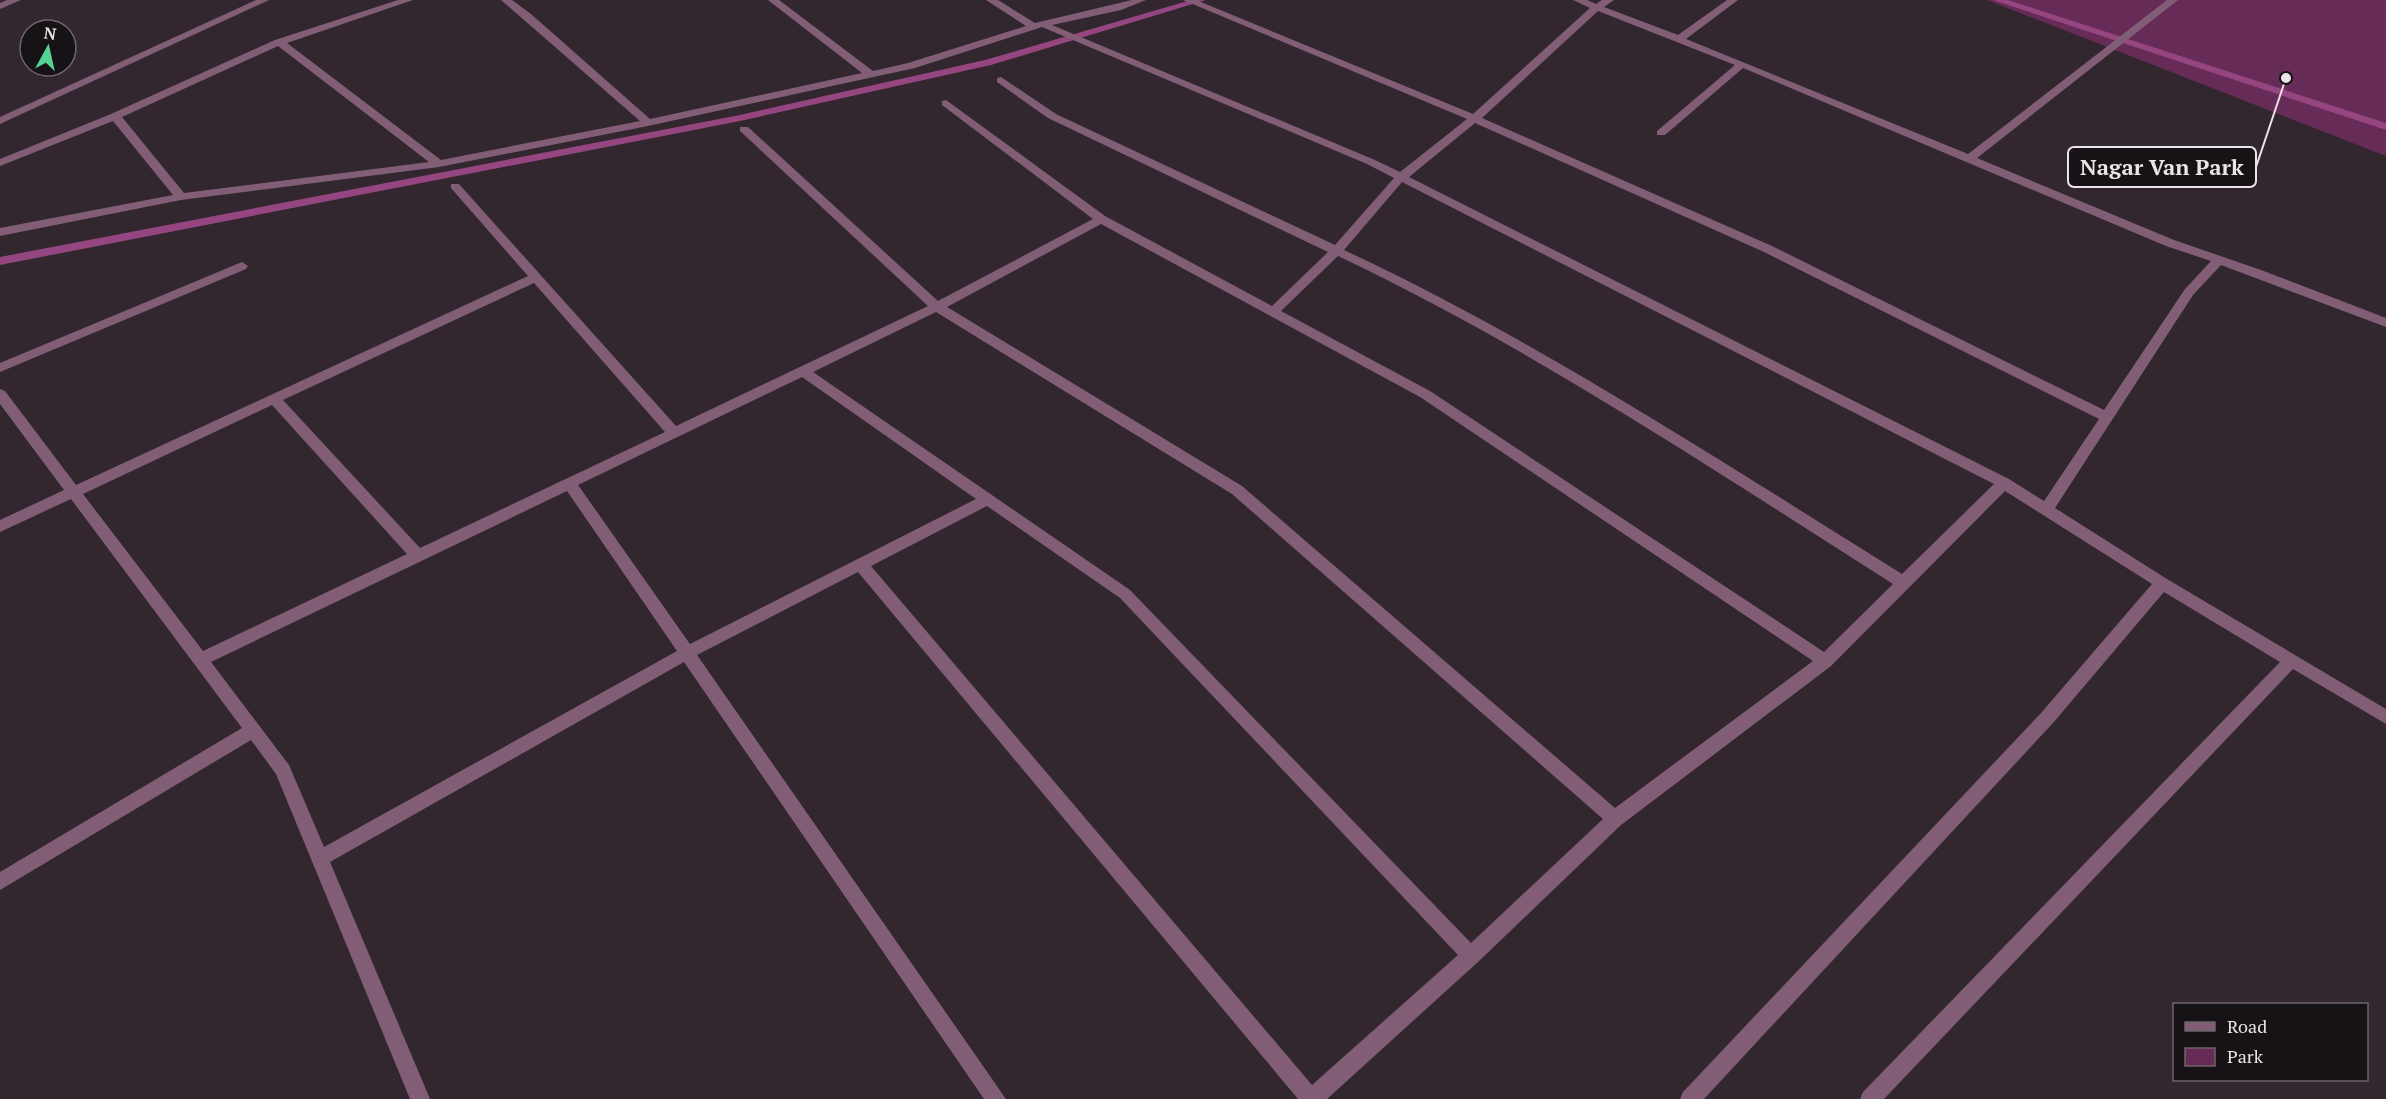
<svg xmlns="http://www.w3.org/2000/svg" width="2386" height="1099" font-family="'PT Serif',serif">
	<style>
		.green { fill: #662b56 }
		.lines { fill: none; stroke-linecap: round; stroke-linejoin: round }
		.stream { fill: #95457f; fill-rule: evenodd }
		.minor { fill: #815e76; fill-rule: evenodd }
		.leader { fill: none; stroke: #ebe4e8; stroke-width: 2 }
		.callout-dot { fill: #ebe4e8; stroke: #171215; stroke-width: 2 }
		.callout { fill: #171215; stroke: #ebe4e8; stroke-width: 2 }
		.callout-label { font-size: 22px; text-anchor: middle; font-weight: bold; fill: #ebe4e8 }
	</style>
	<rect width="100%" height="100%" fill="#32272e"/>
	<path class="green" d="M1987,0H2386V156Z"/>
	<g class="lines">
		<g class="stream">
			<path d="M1191,0H1206L991,65L740,121L0,265V257L740,115L985,60Z"/>
			<path d="M1993,0H2008L2386,123V130Z"/>
		</g>
		<g class="minor">
			<path d="M7,0H21L0,9V3Z"/>
			<path d="M256,0H269L0,124V117Z"/>
			<path d="M398,0H413L287,43L441,160L640,121L501,0H512L531,14L650,119L862,73L768,0H779L873,71L908,63L1026,26L986,0H998L1035,23L1132,0H1146L1121,10L1052,25L1375,160L1400,172L1467,119L1183,0H1196L1473,114L1590,8L1573,0H1587L1596,4L1602,0H1614L1604,7L1678,35L1727,0H1738L1686,39L1968,154L2167,0H2178L1977,158L2174,240L2261,270L2386,318V327L2221,265L2193,295L2055,508L2167,579L2386,709V724L2293,669L1884,1099H1860L1863,1092L2280,662L2164,592L2053,723L1704,1099H1680L1683,1092L2041,713L2152,584L2005,491L1831,666L1621,825L1478,962L1327,1099H1298L858,572L697,655L1006,1099H984L684,662L330,862L430,1099H410L276,774L251,740L0,890V872L242,728L71,499L0,532V520L64,490L0,404V389L5,391L76,485L528,276L451,188V184H459L676,426L928,306L740,131V127H748L938,301L1093,219L942,105V101L946,100L1105,216L1272,306L1328,252L1048,118L997,82V78L1001,77L1056,114L1335,245L1394,178L1367,164L1042,27L915,68L648,126L439,167L181,200L0,236V228L173,195L113,121L0,166V159L111,114L275,40ZM1598,11L1735,65L1657,131V135H1665L1743,68L2166,246L2211,261L2185,289L2104,410L1772,246L1482,118ZM278,46L429,162L184,193L122,117ZM1475,123L1764,252L2099,419L2044,501L2009,479L1409,177ZM1402,182L1994,484L1902,574C1720,461 1539,341 1344,250ZM1101,224L1420,397L1813,661L1615,808L1242,486L947,307ZM1338,256C1532,348 1712,469 1893,584L1824,652L1430,391L1281,311ZM534,283L665,432L420,548L283,400ZM936,312L1232,494L1603,819L1471,943L1130,590L813,372ZM802,377L976,499L690,644L578,485ZM272,405L407,554L203,651L83,494ZM567,491L677,651L324,847L289,765L211,662ZM987,506L1120,598L1458,955L1312,1085L871,566Z"/>
			<path d="M242,262L248,266L246,269L0,372V363Z"/>
		</g>
	</g>
	<path class="leader" d="M2286 78L2256 167"/>
	<circle class="callout-dot" cx="2286" cy="78" r="6"/>
	<rect class="callout" x="2068" y="147" width="188" height="40" rx="6"/>
	<g class="callout-label">
		<text x="2162" y="175">Nagar Van Park</text>
	</g>
	<rect x="2173" y="1003" width="195" height="78" fill="#171215" stroke="#6c6669" stroke-width="1.5"/>
	<rect x="2185" y="1022" width="30" height="9" fill="#815e76" stroke="#6c6669" stroke-width="1.5"/>
	<text x="2227" y="1033" font-size="18" fill="#ebe4e8">Road</text>
	<rect x="2185" y="1048" width="30" height="18" fill="#662b56" stroke="#6c6669" stroke-width="1.5"/>
	<text x="2227" y="1063" font-size="18" fill="#ebe4e8">Park</text>
	<g transform="translate(48 48) rotate(8)"><circle r="28" fill="#171215" stroke="#6c6669" stroke-width="1.5"/>
	<path d="M0-4.5L10 22L0 15L-10 22Z" fill="#54d395"/>
	<text y="-9" font-size="16" font-weight="bold" text-anchor="middle" fill="#ebe4e8">N</text>
	</g>
</svg>
